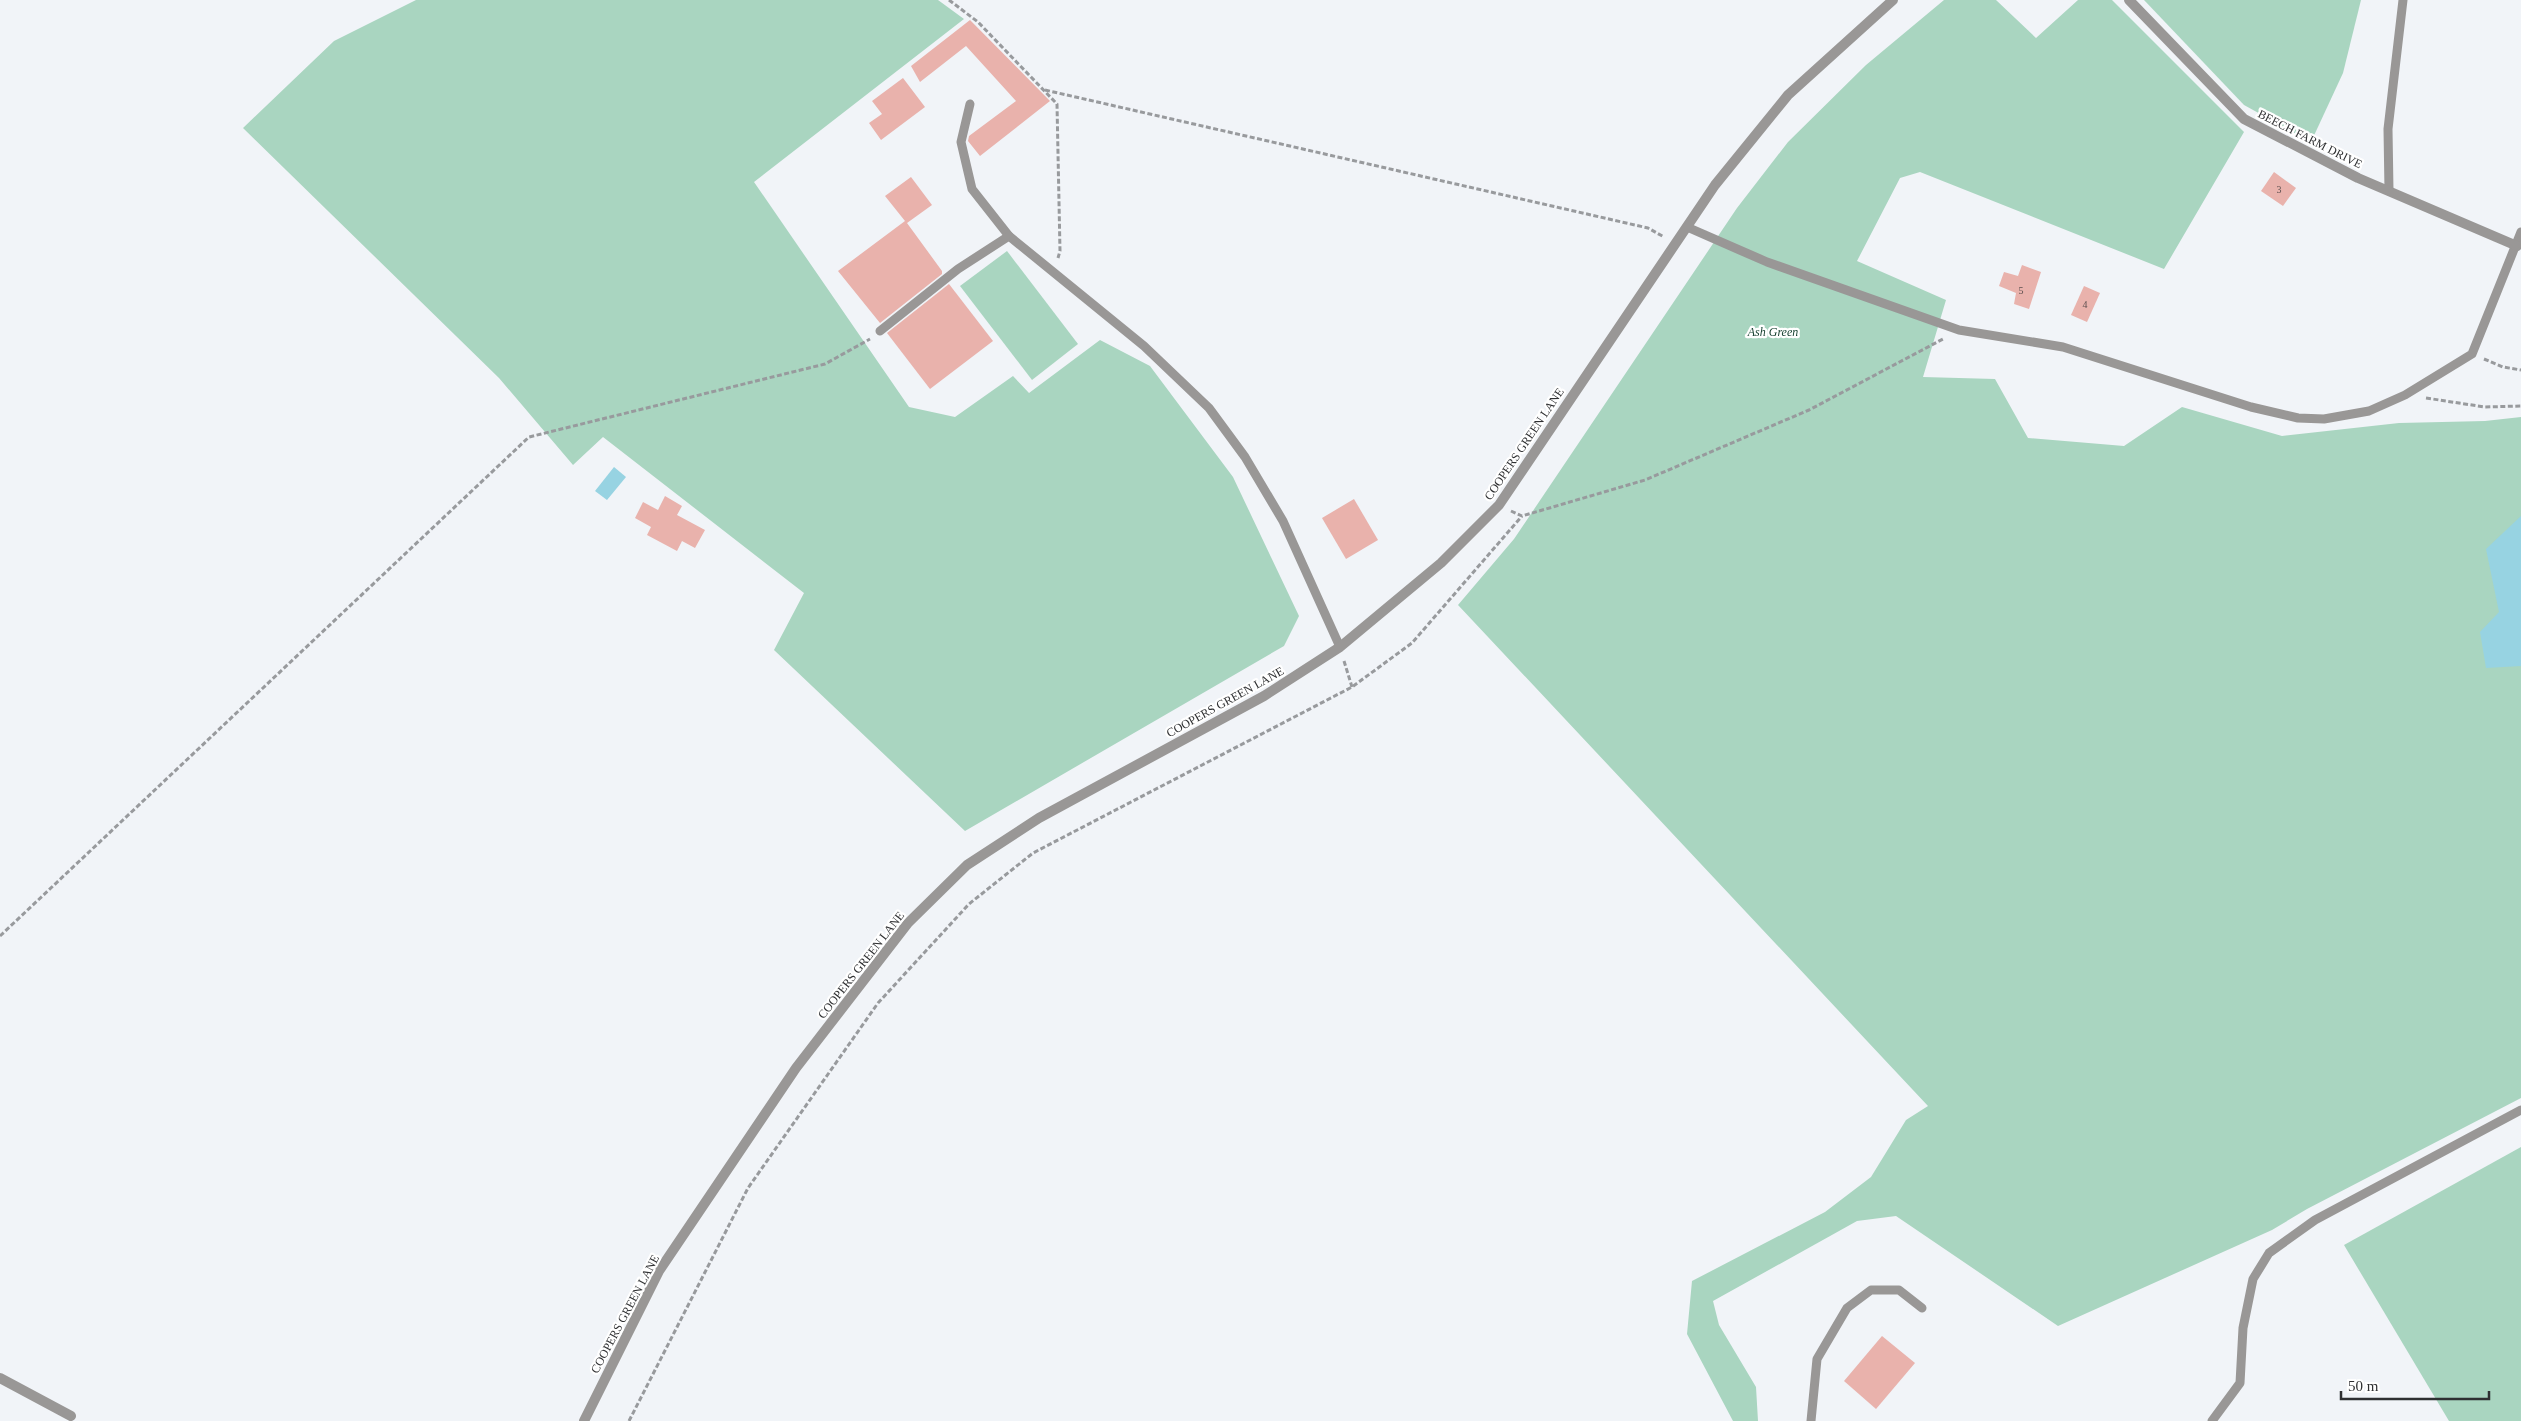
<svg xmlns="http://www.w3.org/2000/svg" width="2521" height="1421" font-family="'Times New Roman',serif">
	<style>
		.green { fill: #a9d5c0 }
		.water { fill: #97d3e2 }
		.building { fill: #e9b2ac }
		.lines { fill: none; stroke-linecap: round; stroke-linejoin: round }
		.path { stroke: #989a9d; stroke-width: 3; stroke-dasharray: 5 2.5; stroke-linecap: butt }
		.service { stroke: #999796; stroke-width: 9 }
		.minor { stroke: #999796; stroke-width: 10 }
		.tertiary { stroke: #999796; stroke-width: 10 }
		.labels { text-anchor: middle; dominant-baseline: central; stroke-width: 4.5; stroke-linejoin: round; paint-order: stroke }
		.number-label { font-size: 10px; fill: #5e5050 }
		.street-label { font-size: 12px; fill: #2f3032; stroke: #fff }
		.park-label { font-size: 12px; font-style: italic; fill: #123d2c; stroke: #fff }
	</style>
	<rect width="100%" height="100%" fill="#f1f4f8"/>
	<g class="green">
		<path d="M416,0H938L964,19L754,182L909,407L955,417L1013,376L1029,393L1100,340L1150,366L1233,477L1299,616L1284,646L965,831L774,650L804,593L603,437L573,465L499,378L243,128L334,41Z"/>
		<path d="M1944,0H1996L2036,38L2078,0H2112L2244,132L2164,269L1920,172L1900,178L1857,261L1946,300L1923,377L1995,379L2028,438L2124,446L2182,407L2282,436L2399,423L2485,421L2521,417V1098L2307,1209L2272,1230L2058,1326L1896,1216L1857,1221L1713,1301L1719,1325L1756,1387L1758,1421H1733L1687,1334L1692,1281L1825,1212L1871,1177L1906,1120L1928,1106L1458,605L1514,539L1737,208L1788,142L1866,65Z"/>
		<path d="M2144,0H2361L2343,73L2311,142L2244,105Z"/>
		<path d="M1007,251L1078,344L1032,380L960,286Z"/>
		<path d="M2521,1147V1421H2449L2344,1245Z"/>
	</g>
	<g class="water">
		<path d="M614,467L626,477L607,500L595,491Z"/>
		<path d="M2521,516V666L2486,668L2480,632L2499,612L2486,549Z"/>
	</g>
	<g class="building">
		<path d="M970,20L1050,101L980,156L968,141L969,136L1016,101L966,46L920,82L911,66Z"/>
		<path d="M903,78L925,107L881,140L869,123L882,114L872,101Z"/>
		<path d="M2274,172L2296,188L2283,206L2261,191Z"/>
		<path d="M911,177L932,205L907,223L942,271V274L880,323L838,271L905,221L885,196Z"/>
		<path d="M2022,265L2041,272L2029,309L2014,304L2016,293L1999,286L2004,272L2018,276Z"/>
		<path d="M949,284L993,341L930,389L887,333Z"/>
		<path d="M2084,286L2100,293L2087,322L2071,315Z"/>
		<path d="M665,496L682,506L677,515L705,530L695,548L682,541L677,551L647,535L651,527L635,518L643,502L658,510Z"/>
		<path d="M1354,499L1378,540L1346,559L1322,518Z"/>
		<path d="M1882,1336L1915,1363L1876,1409L1844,1381Z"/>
	</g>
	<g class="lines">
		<g class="path">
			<path d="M949,0L978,22L1057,104L1060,251L1058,258"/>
			<path d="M1045,90L1648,228L1664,237"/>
			<path d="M2484,359L2503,367L2521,370"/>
			<path d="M2426,398L2485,407L2521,406"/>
			<path d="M1511,511L1522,516L1645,480L1809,410L1943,339"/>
			<path d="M1344,661L1352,687"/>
			<path d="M0,936L529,437L825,364L870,339"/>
			<path d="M629,1421L748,1188L878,1003L969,904L1033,853L1352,687L1412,643L1522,516"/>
		</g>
		<g class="service">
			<path d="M970,104L961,142L972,189L1009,236"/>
			<path d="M2389,191L2388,129L2403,0"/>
			<path d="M1687,227L1767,262L1959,330L2063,347L2251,407L2298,418L2324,419L2369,411L2405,395L2472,354L2521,232"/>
			<path d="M880,331L958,269L1009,236L1144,346L1209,408L1245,457L1283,521L1340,647"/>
			<path d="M1811,1421L1817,1359L1847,1308L1871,1290H1899L1922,1308"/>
			<path d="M2212,1421L2240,1383L2243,1328L2253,1279L2269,1253L2315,1220L2521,1110"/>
		</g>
		<g class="minor">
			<path d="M2129,0L2244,119L2358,178L2517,246"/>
			<path d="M0,1378L71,1416"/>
		</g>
		<path class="tertiary" d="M584,1421L659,1271L796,1068L908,923L967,865L1039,818L1264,696L1340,647L1441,563L1499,505L1715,185L1788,95L1893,0"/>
	</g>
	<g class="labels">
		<g class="number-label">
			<text x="2279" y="189">3</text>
			<text x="2021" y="290">5</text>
			<text x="2085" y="304">4</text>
		</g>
		<g class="street-label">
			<text transform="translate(2310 139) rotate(27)">BEECH FARM DRIVE</text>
			<text transform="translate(1524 444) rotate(-56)">COOPERS GREEN LANE</text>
			<text transform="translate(1225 702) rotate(-29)">COOPERS GREEN LANE</text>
			<text transform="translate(861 965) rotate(-52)">COOPERS GREEN LANE</text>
			<text transform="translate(625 1314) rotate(-62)">COOPERS GREEN LANE</text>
		</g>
		<g class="park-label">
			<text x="1773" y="332">Ash Green</text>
		</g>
	</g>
	<path d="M2341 1391v8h148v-8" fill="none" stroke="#2f3032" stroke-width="2.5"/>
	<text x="2348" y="1391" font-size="15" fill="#2f3032" stroke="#ffffff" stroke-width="4" paint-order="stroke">50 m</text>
</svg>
